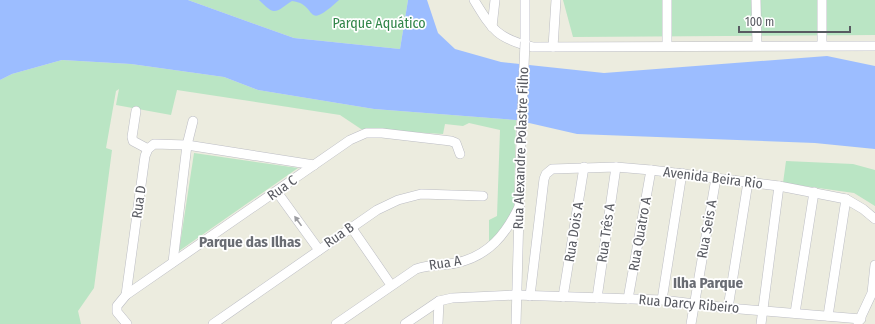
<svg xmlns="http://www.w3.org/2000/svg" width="875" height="324" font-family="'Fira Sans Condensed',sans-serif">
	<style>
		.green { fill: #bae5c4 }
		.water { fill: #9cbdff }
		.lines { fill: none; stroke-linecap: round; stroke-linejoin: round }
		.minor-casing { stroke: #bcbdc4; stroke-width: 10 }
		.minor { stroke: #fff; stroke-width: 9 }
		.minor-bridge-casing { stroke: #bcbdc4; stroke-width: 10; stroke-linecap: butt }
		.minor-bridge { stroke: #fff; stroke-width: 9 }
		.oneway { fill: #9b9ca0 }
		.labels { text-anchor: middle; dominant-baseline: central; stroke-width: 3.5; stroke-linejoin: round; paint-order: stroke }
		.park-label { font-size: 14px; fill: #32864a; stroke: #fff }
		.street-label { font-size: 14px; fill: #585a61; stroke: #fff }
		.neighbourhood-label { font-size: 15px; font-weight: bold; fill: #696c73; stroke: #fff }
	</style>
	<rect width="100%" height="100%" fill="#ececdf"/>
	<g class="green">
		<path d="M188,0H408L400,49L294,38Z"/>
		<path d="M563,0H875V35L573,37Z"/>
		<path d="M62,60L131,64L224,77L258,90L374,109L516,120L514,206L510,218L489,244V220L497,216L500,130L469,123L463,126L445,124L443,134L361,129L340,115L177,90L171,115L116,105L119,89L116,91L106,148L112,150L94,288L78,311L81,324H0V80L12,74Z"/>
		<path d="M194,153L298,168L179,251Z"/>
		<path d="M786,161L853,164L875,170V206L854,193L783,183Z"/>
	</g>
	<g class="water">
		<path d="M0,0H188L294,38L400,49L408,0H427L438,33L455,49L501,62L604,73L827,56L875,66V149L815,143L577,134L516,120L374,109L258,90L224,77L131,64L62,60L12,74L0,80Z"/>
		<path d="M259,0H339C303,33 319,4 292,1C275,12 276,17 259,0Z"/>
	</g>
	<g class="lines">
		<g class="minor-casing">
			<g id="minor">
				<path d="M474,0C492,30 498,39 533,47L875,46"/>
				<path d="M667,0V45"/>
				<path d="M756,0L757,45"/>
				<path d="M492,27L495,0"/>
				<path d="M525,42V0"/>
				<path d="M822,45V0"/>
				<path d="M553,47L556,0"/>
				<path d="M136,111L132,137L133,141L148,149"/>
				<path d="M277,192L319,250"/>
				<path d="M351,227L391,285"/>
				<path d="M173,262L187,145L193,121"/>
				<path d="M126,295L145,156L148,149L154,144L187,145L314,165"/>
				<path d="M530,296L544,179L546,174L552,169L616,167L651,170L779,186L846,199L863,209L875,219"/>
				<path d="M563,297L584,167"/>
				<path d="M597,298L616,167"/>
				<path d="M628,299L651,170"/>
				<path d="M662,300L682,173"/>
				<path d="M728,308L748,182"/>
				<path d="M795,313L814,192"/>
				<path d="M828,316L846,199"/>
				<path d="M858,323L872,293L875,265"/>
				<path d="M127,324L117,312V306L126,295L350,140L366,133H382L451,141L456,143L460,154"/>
				<path d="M213,324L377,210L398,200L421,194L483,196"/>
				<path d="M336,324L416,269C431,264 442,266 456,263C489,256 506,234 520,205"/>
				<path d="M405,324L439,301L452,298L516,295L662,300L728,308L861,319"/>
				<path d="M438,324L439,301"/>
				<path d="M516,324L521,139"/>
				<path d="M691,324L716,178"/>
				<path d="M761,324L779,186"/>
			</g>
		</g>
		<use href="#minor" class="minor"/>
		<g class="minor-bridge-casing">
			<path id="minor-bridge" d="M521,139L525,42"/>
		</g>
		<use href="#minor-bridge" class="minor-bridge"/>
	</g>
	<defs><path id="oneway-solid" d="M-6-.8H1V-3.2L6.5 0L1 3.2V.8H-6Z"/></defs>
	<use class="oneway" href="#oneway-solid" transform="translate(298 221) rotate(-126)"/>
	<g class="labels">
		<g class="park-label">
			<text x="379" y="23">Parque Aquático</text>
		</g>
		<g class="street-label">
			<text transform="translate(521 148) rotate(-88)">Rua Alexandre Polastre Filho</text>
			<text transform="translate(713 178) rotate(7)">Avenida Beira Rio</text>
			<text transform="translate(282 188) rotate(-35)">Rua C</text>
			<text transform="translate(139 202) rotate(-82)">Rua D</text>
			<text transform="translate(707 229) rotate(-80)">Rua Seis A</text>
			<text transform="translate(574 232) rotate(-81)">Rua Dois A</text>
			<text transform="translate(606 233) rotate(-82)">Rua Três A</text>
			<text transform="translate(640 234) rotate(-80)">Rua Quatro A</text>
			<text transform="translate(339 235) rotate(-35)">Rua B</text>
			<text transform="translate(445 263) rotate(-9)">Rua A</text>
			<text transform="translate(689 304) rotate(5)">Rua Darcy Ribeiro</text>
		</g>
		<g class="neighbourhood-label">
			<text x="250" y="242">Parque das Ilhas</text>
			<text x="708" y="283">Ilha Parque</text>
		</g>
	</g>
	<path d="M739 26v6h111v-6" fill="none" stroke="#585a61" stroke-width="2"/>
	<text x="745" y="26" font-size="12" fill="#585a61" stroke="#ffffff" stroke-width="3" paint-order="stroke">100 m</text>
</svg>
